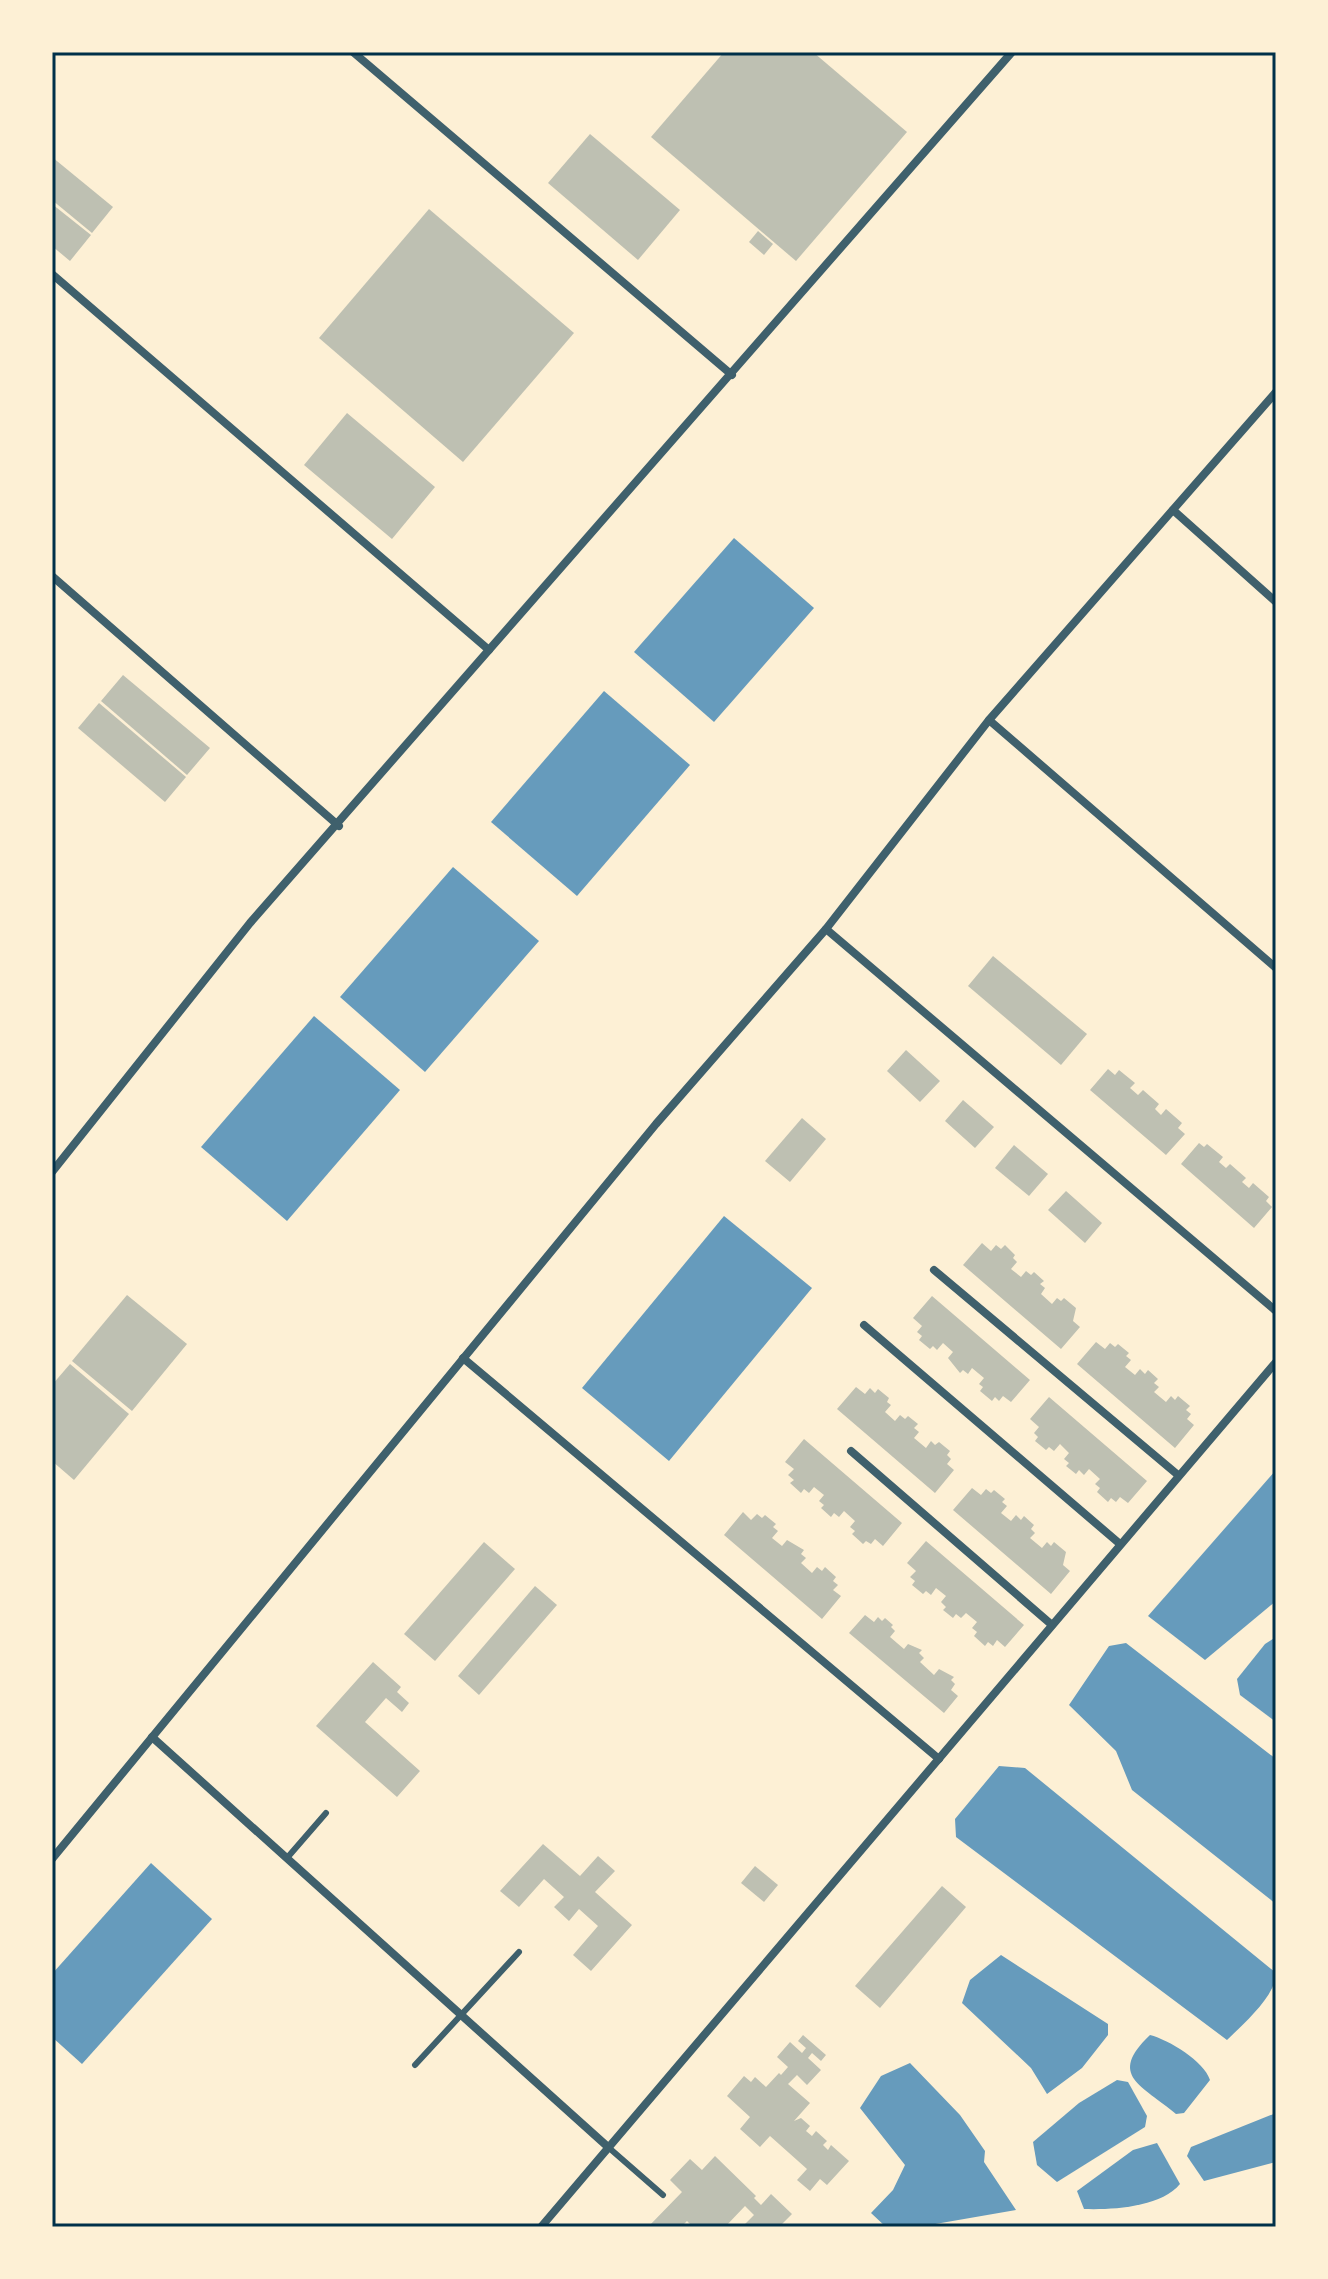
<svg xmlns="http://www.w3.org/2000/svg" width="1328" height="2279" font-family="Barlow,sans-serif">
	<style>
		.water { fill: #669bbc }
		.building { fill: #bec0b2 }
		.lines { fill: none; stroke-linecap: round; stroke-linejoin: round }
		.service { stroke: #3f606c; stroke-width: 6 }
		.minor { stroke: #3f606c; stroke-width: 8 }
		.neatline { fill: none; stroke: #003049; stroke-width: 3 }
	</style>
	<rect width="100%" height="100%" fill="#fdf0d5"/>
	<g class="water">
		<path d="M734,538L814,608L714,722L634,652Z"/>
		<path d="M604,691L690,765L577,896L491,822Z"/>
		<path d="M453,867L539,941L425,1072L340,997Z"/>
		<path d="M314,1016L400,1090L287,1221L201,1147Z"/>
		<path d="M724,1216L812,1288L669,1461L582,1388Z"/>
		<path d="M1276,1470V1601L1205,1660L1148,1616Z"/>
		<path d="M1276,1637V1722L1240,1695L1237,1679L1265,1644Z"/>
		<path d="M1126,1643L1276,1759V1904L1132,1790L1116,1751L1069,1705L1109,1646Z"/>
		<path d="M999,1766L1025,1768L1276,1973C1276,1996 1243,2024 1227,2040L956,1837L955,1819Z"/>
		<path d="M151,1863L212,1919L82,2064L52,2037V1974Z"/>
		<path d="M1001,1955L1108,2024V2035L1082,2068L1047,2094L1031,2068L962,2003L970,1980Z"/>
		<path d="M1150,2035C1169,2040 1204,2061 1210,2080L1184,2113L1176,2114C1142,2085 1107,2076 1150,2035Z"/>
		<path d="M910,2063L960,2115L985,2151L984,2162L1016,2210L918,2227H886L871,2213L893,2190L905,2165L860,2108L881,2076Z"/>
		<path d="M1117,2080L1128,2082L1147,2116L1145,2127L1057,2182L1037,2165L1033,2142L1079,2103Z"/>
		<path d="M1276,2113V2162L1204,2181L1187,2156L1191,2147Z"/>
		<path d="M1157,2143L1180,2184C1161,2207 1113,2210 1084,2209L1077,2191L1133,2150Z"/>
	</g>
	<g class="building">
		<path d="M724,52H813L907,132L796,261L651,137Z"/>
		<path d="M590,134L680,210L638,260L548,183Z"/>
		<path d="M52,157L113,207L92,233L52,200Z"/>
		<path d="M52,204L91,235L70,261L52,246Z"/>
		<path d="M429,209L574,333L463,462L319,338Z"/>
		<path d="M758,231L773,244L764,255L749,242Z"/>
		<path d="M347,413L435,487L392,539L304,465Z"/>
		<path d="M123,675L210,748L187,775L101,701Z"/>
		<path d="M99,703L186,777L165,802L78,728Z"/>
		<path d="M993,956L1087,1034L1061,1065L968,986Z"/>
		<path d="M906,1050L940,1081L920,1102L887,1071Z"/>
		<path d="M1108,1069L1115,1075L1119,1070L1135,1083L1130,1088L1138,1095L1143,1090L1159,1104L1155,1109L1161,1115L1166,1109L1182,1123L1178,1128L1185,1134L1166,1155L1090,1090Z"/>
		<path d="M963,1100L994,1127L975,1148L945,1121Z"/>
		<path d="M802,1118L826,1139L790,1182L765,1161Z"/>
		<path d="M1199,1143L1204,1147L1207,1144L1223,1157L1219,1162L1226,1168L1230,1164L1246,1178L1242,1182L1249,1188L1253,1183L1269,1197L1266,1201L1272,1207L1254,1228L1181,1164Z"/>
		<path d="M1014,1145L1048,1174L1029,1196L995,1168Z"/>
		<path d="M1066,1191L1102,1223L1085,1243L1048,1210Z"/>
		<path d="M982,1243L991,1251L996,1245L1001,1249L1005,1245L1015,1255L1013,1258L1017,1262L1011,1269L1021,1277L1026,1271L1031,1275L1034,1272L1044,1281L1040,1284L1045,1288L1041,1294L1052,1304L1057,1298L1061,1301L1064,1298L1076,1308L1073,1321L1080,1327L1061,1349L963,1265Z"/>
		<path d="M127,1295L187,1344L132,1411L72,1361Z"/>
		<path d="M932,1296L1030,1380L1011,1402L1003,1396L999,1401L995,1397L992,1401L980,1391L983,1387L979,1384L984,1378L972,1368L968,1374L963,1370L960,1373L948,1358L953,1352L943,1343L937,1350L933,1346L930,1349L919,1340L922,1336L917,1332L922,1326L913,1318Z"/>
		<path d="M1096,1342L1105,1349L1110,1343L1115,1347L1118,1344L1129,1353L1126,1356L1131,1360L1125,1367L1135,1375L1140,1369L1145,1374L1148,1370L1158,1379L1154,1383L1159,1387L1154,1392L1166,1402L1171,1396L1175,1400L1178,1396L1190,1406L1186,1410L1191,1414L1187,1419L1194,1425L1175,1448L1077,1364Z"/>
		<path d="M70,1364L129,1414L74,1480L52,1461V1385Z"/>
		<path d="M856,1387L865,1394L870,1388L875,1393L878,1389L889,1398L887,1402L891,1405L885,1412L895,1421L900,1415L905,1419L908,1416L918,1424L914,1428L919,1432L914,1438L926,1448L931,1441L935,1445L939,1442L950,1451L947,1455L951,1459L947,1464L954,1470L935,1493L837,1409Z"/>
		<path d="M1049,1397L1147,1481L1128,1503L1120,1497L1116,1502L1111,1498L1108,1502L1097,1492L1100,1488L1095,1484L1100,1479L1089,1469L1084,1475L1079,1470L1076,1474L1066,1466L1069,1463L1064,1459L1069,1453L1060,1444L1054,1451L1049,1447L1046,1450L1035,1441L1038,1437L1034,1433L1039,1427L1030,1419Z"/>
		<path d="M804,1439L902,1523L883,1546L875,1539L871,1544L866,1541L863,1544L852,1534L855,1531L850,1527L855,1521L844,1511L839,1517L834,1513L831,1517L821,1508L824,1505L819,1501L824,1495L814,1487L809,1493L804,1489L801,1493L790,1483L794,1480L788,1475L794,1469L785,1462Z"/>
		<path d="M972,1488L981,1495L986,1489L991,1493L994,1490L1005,1499L1002,1502L1007,1506L1001,1513L1011,1521L1016,1515L1021,1520L1024,1516L1034,1525L1031,1529L1035,1533L1030,1538L1042,1548L1047,1542L1051,1546L1054,1542L1066,1552L1063,1565L1070,1571L1051,1594L953,1510Z"/>
		<path d="M743,1512L751,1520L757,1514L762,1518L765,1515L776,1524L773,1527L778,1531L772,1538L782,1546L787,1540L804,1550L801,1554L806,1558L801,1563L812,1573L817,1567L822,1571L825,1567L836,1577L833,1581L838,1585L833,1590L841,1596L822,1619L724,1535Z"/>
		<path d="M926,1541L1024,1625L1005,1647L997,1640L993,1646L988,1642L985,1646L974,1636L977,1632L972,1628L977,1622L966,1613L961,1618L956,1614L953,1618L943,1610L946,1607L941,1602L946,1596L936,1588L931,1595L926,1591L923,1594L912,1585L915,1581L910,1577L916,1571L907,1563Z"/>
		<path d="M484,1542L515,1569L435,1661L404,1634Z"/>
		<path d="M535,1586L557,1605L479,1695L458,1676Z"/>
		<path d="M865,1615L874,1622L878,1617L882,1621L885,1618L893,1625L891,1627L895,1631L890,1637L904,1649L908,1644L922,1650L919,1653L924,1658L920,1662L934,1675L939,1669L954,1677L951,1680L955,1684L951,1690L958,1696L944,1713L849,1633Z"/>
		<path d="M373,1662L401,1687L397,1692L409,1703L402,1712L386,1698L365,1722L420,1771L397,1797L316,1726Z"/>
		<path d="M543,1844L580,1876L598,1856L615,1871L595,1892L632,1925L591,1971L573,1955L598,1926L579,1909L569,1921L554,1907L564,1897L544,1879L519,1907L500,1891Z"/>
		<path d="M755,1866L778,1885L764,1902L741,1883Z"/>
		<path d="M942,1886L966,1907L880,2008L855,1986Z"/>
		<path d="M803,2035L826,2055L821,2061L812,2053L808,2058L821,2070L807,2085L797,2075L788,2084L810,2103L794,2121L801,2118L810,2126L806,2131L812,2136L816,2131L827,2141L823,2145L828,2150L831,2145L849,2161L827,2185L820,2179L810,2191L797,2180L807,2169L770,2136L760,2147L740,2129L750,2117L727,2096L744,2076L751,2082L755,2077L766,2087L779,2073L781,2075L788,2067L777,2057L790,2042L802,2053L806,2048L798,2041Z"/>
		<path d="M715,2156L756,2196L754,2198L761,2205L771,2194L792,2214L779,2227H742L754,2215L745,2206L725,2227H693L687,2221L681,2227H648L682,2192L670,2180L690,2159L702,2170Z"/>
	</g>
	<g class="lines">
		<g class="service">
			<path d="M287,1858L326,1813"/>
			<path d="M415,2065L519,1952"/>
			<path d="M608,2147L663,2195"/>
		</g>
		<g class="minor">
			<path d="M353,52L732,375"/>
			<path d="M52,274L489,650"/>
			<path d="M1173,510L1276,602"/>
			<path d="M52,576L339,826"/>
			<path d="M989,720L1276,968"/>
			<path d="M826,929L1276,1311"/>
			<path d="M52,1172L250,923L1012,52"/>
			<path d="M934,1270L1178,1475"/>
			<path d="M864,1325L1120,1544"/>
			<path d="M463,1358L939,1759"/>
			<path d="M851,1451L1052,1625"/>
			<path d="M152,1737L608,2147"/>
			<path d="M52,1859L656,1124L826,929L989,720L1276,392"/>
			<path d="M541,2227L1276,1362"/>
		</g>
	</g>
	<rect width="1328" height="2279" fill="none" stroke="#fdf0d5" stroke-width="108"/>
	<rect x="54" y="54" width="1220" height="2171" class="neatline"/>
</svg>
